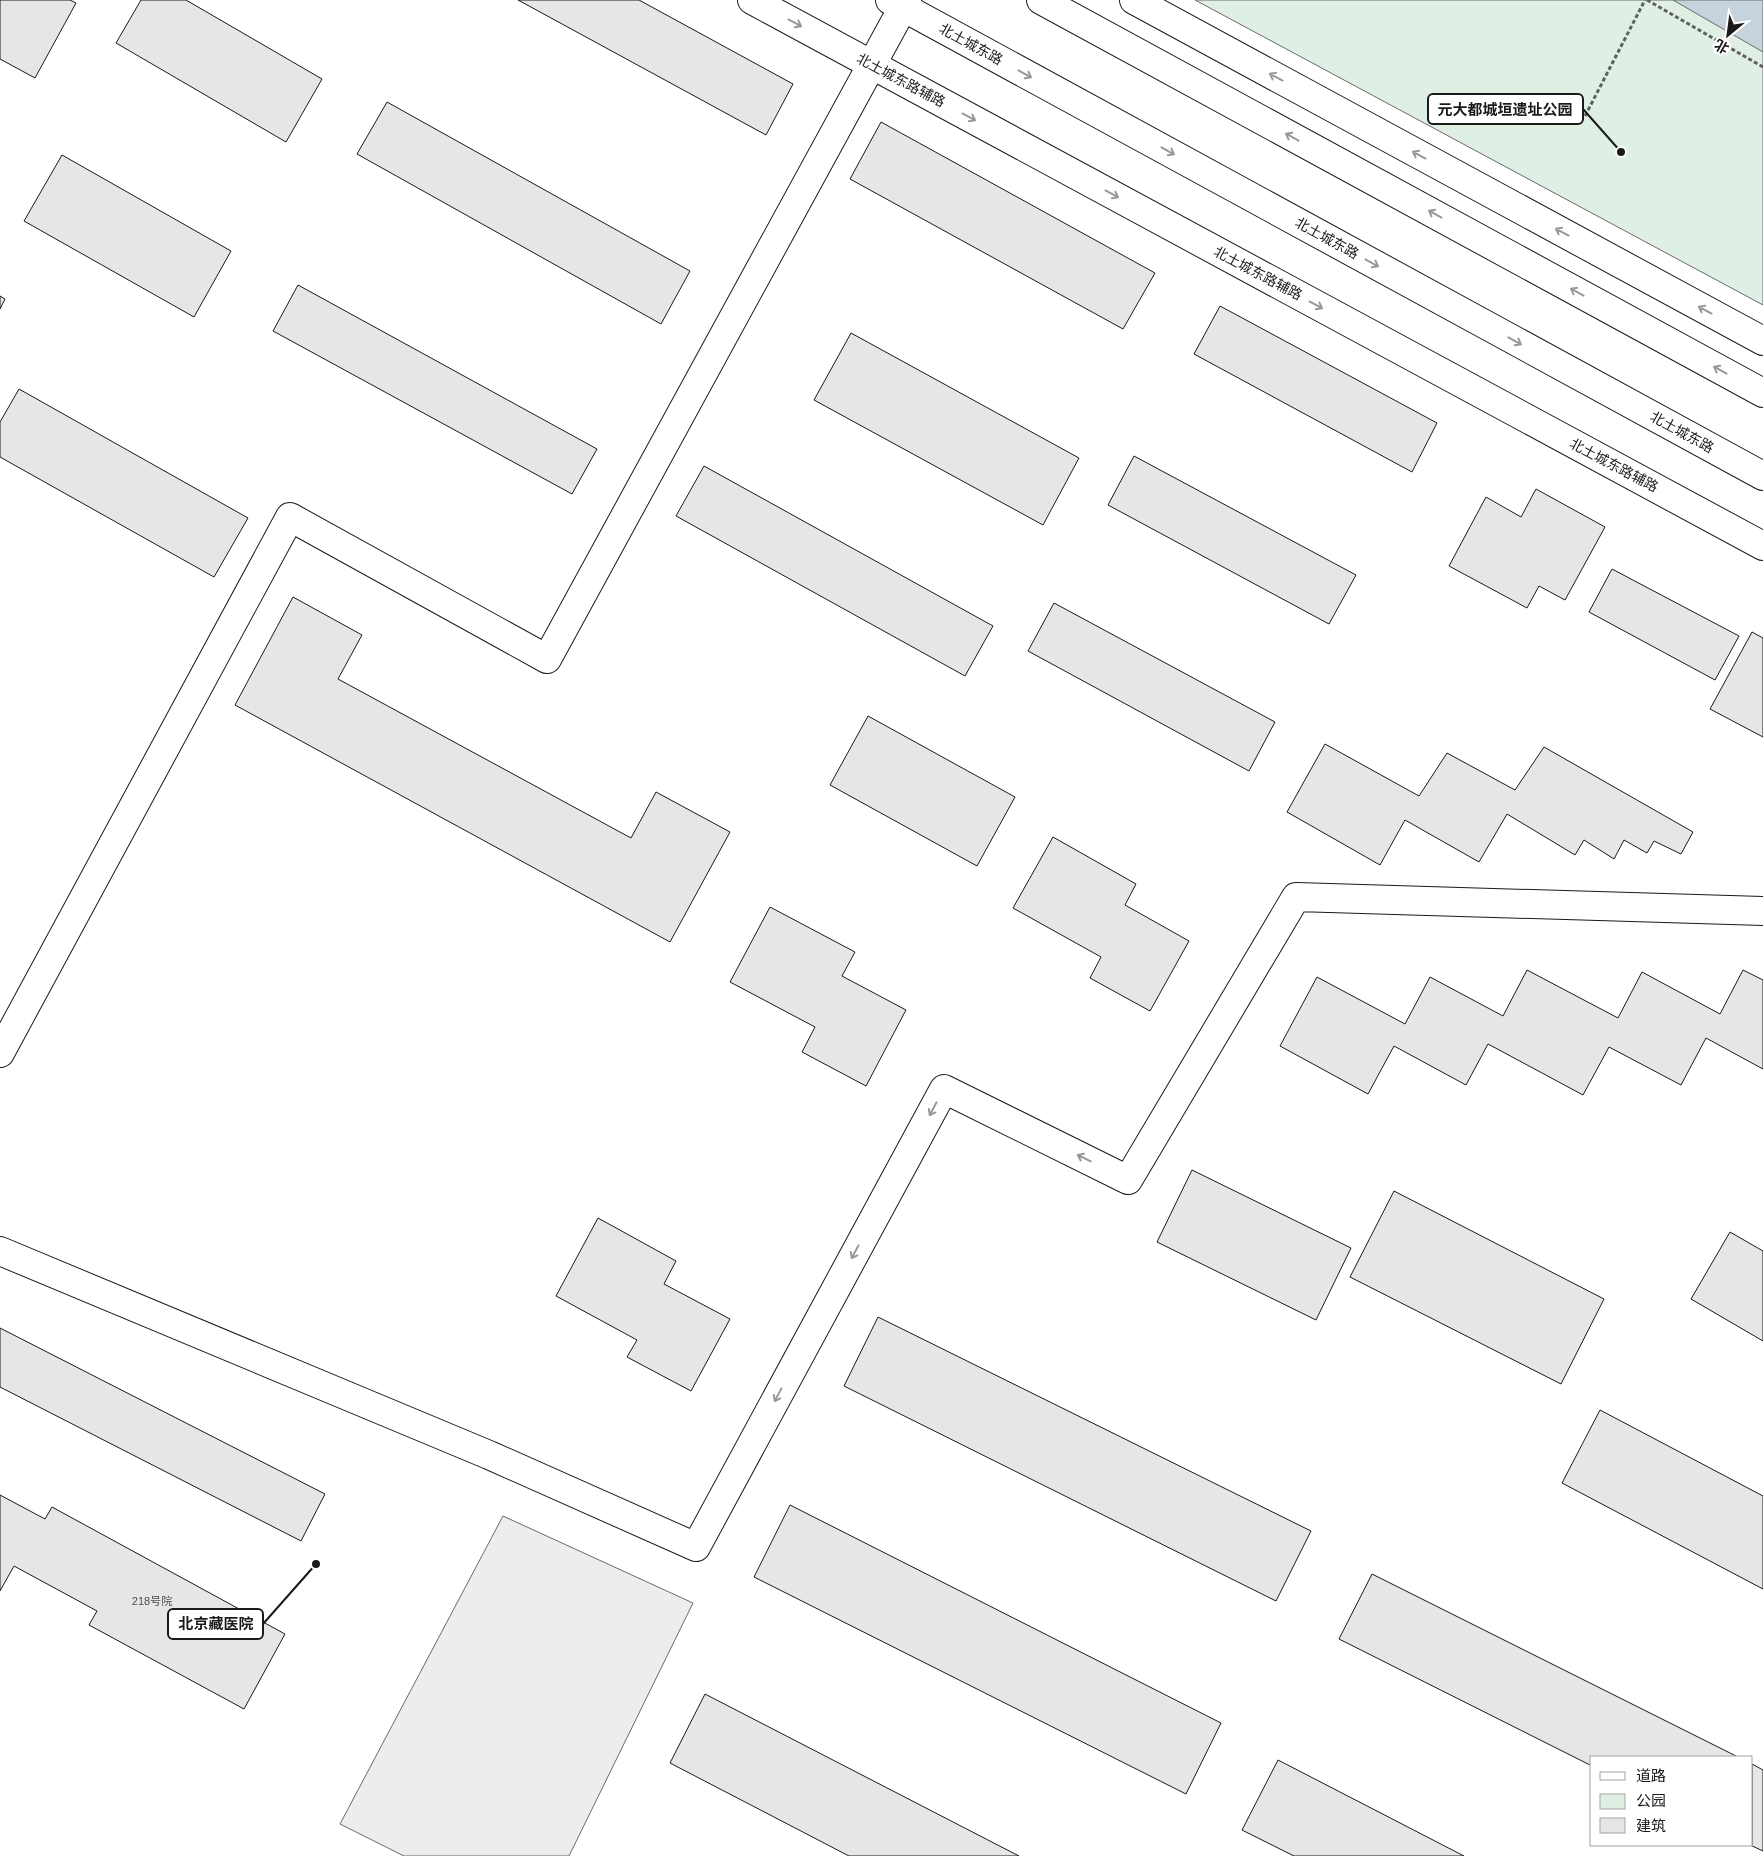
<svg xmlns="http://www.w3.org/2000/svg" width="1763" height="1856" font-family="Arial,'Noto Sans SC',sans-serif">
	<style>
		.green { fill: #e0efe3; stroke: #6a6a6a }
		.parking { fill: #ededed; stroke: #6a6a6a }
		.water { fill: #c6d2dc; stroke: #6a6a6a }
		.building { fill: #e6e6e6; stroke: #1a1a1a }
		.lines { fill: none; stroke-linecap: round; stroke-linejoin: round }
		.street-casing { stroke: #1a1a1a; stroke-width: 30 }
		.secondary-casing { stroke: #1a1a1a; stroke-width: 30 }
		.primary-casing { stroke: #1a1a1a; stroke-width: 30 }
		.path { stroke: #5f5f5f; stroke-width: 3; stroke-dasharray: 4 2.5; stroke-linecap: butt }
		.street { stroke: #fff; stroke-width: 28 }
		.secondary { stroke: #fff; stroke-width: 28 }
		.primary { stroke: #fff; stroke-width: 28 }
		.oneway { stroke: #989898 }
		.labels { text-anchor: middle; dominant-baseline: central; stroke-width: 4; stroke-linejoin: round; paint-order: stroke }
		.number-label { font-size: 11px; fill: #4d4d4d }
		.street-label { font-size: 14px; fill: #1a1a1a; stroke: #fff }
		.leader { fill: none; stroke: #1a1a1a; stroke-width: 2 }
		.callout-dot { fill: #1a1a1a; stroke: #fff; stroke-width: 2 }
		.callout { fill: #fff; stroke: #1a1a1a; stroke-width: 2 }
		.callout-label { font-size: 15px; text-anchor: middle; font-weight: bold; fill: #1a1a1a }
	</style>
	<rect width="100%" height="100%" fill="#fff"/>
	<path class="green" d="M1195,0H1763V305Z"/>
	<path class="parking" d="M503,1516L693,1603L569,1856H404L340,1824Z"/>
	<path class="water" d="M1673,0H1763V52Z"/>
	<g class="building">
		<path d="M0,0H70L76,3L35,78L0,59Z"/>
		<path d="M141,0H186L322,79L286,142L116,43Z"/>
		<path d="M518,0H639L793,84L766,135Z"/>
		<path d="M387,102L690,271L661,324L357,154Z"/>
		<path d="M881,122L1155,273L1123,329L850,179Z"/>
		<path d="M62,155L231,251L194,317L24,221Z"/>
		<path d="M298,285L597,449L572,494L273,331Z"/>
		<path d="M0,296L5,299L0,309Z"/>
		<path d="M1220,306L1437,423L1412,472L1194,354Z"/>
		<path d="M851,333L1079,458L1043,525L814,400Z"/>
		<path d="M19,389L248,518L214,577L0,457V422Z"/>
		<path d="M1134,456L1356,575L1329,624L1108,505Z"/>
		<path d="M704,466L993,626L965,676L676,516Z"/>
		<path d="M1536,489L1605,527L1565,600L1539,586L1527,608L1449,566L1486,497L1521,517Z"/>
		<path d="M1612,569L1739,636L1715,680L1589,612Z"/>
		<path d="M293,597L362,635L338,679L631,838L656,792L730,832L670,942L235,705Z"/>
		<path d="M1054,603L1275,722L1249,771L1028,651Z"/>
		<path d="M1752,632L1763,638V737L1710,709Z"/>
		<path d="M868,716L1015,797L977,866L830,785Z"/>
		<path d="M1325,744L1419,796L1447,753L1515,790L1544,747L1693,832L1681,854L1654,841L1647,853L1624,840L1614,859L1584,840L1575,855L1507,814L1479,862L1405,820L1380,865L1287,812Z"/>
		<path d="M1053,837L1136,884L1125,905L1189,941L1150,1011L1090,978L1101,957L1013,908Z"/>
		<path d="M770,907L855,952L842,976L906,1010L866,1086L802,1052L815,1027L730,982Z"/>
		<path d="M1527,970L1618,1018L1642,972L1720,1014L1743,970L1763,980V1069L1706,1038L1681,1085L1609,1047L1583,1095L1488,1044L1466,1085L1394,1046L1368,1094L1280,1046L1317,977L1405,1024L1430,977L1503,1016Z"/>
		<path d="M1192,1170L1351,1248L1316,1320L1157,1242Z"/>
		<path d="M1394,1191L1604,1299L1561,1384L1350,1277Z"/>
		<path d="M598,1218L676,1261L664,1284L730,1319L691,1391L627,1357L637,1340L556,1296Z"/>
		<path d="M1730,1232L1763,1251V1341L1691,1299Z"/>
		<path d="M878,1317L1311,1531L1276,1601L844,1386Z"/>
		<path d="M0,1328L325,1494L301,1541L0,1387Z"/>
		<path d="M1600,1410L1763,1496V1589L1562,1483Z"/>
		<path d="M0,1495L45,1519L52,1507L285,1634L244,1709L89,1625L97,1611L14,1566L0,1591Z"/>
		<path d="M790,1505L1221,1723L1186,1794L754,1577Z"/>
		<path d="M1372,1574L1738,1757H1592V1766L1339,1639Z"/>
		<path d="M705,1694L1019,1856H849L670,1763Z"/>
		<path d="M1278,1760L1464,1856H1294L1242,1830Z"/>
		<path d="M1752,1764L1763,1770V1851L1750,1845H1752Z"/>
	</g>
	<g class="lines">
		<g class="street-casing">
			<g id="street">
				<path d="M0,1053L290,517L547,659L907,0"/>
				<path d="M0,1251L489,1455L696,1547L944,1089L1128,1180L1296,897L1763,911"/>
			</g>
		</g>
		<g class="secondary-casing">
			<g id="secondary">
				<path d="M752,0L1763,546"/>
				<path d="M1134,0L1763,341"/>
			</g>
		</g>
		<g class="primary-casing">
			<g id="primary">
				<path d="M890,0L1763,476"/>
				<path d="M1041,0L1763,393"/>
			</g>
		</g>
		<g class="path">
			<path d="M1647,0L1763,67"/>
			<path d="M1585,116L1645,0"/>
		</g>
		<use href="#street" class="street"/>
		<use href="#secondary" class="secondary"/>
		<use href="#primary" class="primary"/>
	</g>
	<defs><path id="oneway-shaft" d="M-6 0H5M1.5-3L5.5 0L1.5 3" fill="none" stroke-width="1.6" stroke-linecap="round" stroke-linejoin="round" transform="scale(1.25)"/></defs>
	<g class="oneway">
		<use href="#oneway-shaft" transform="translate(795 23) rotate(28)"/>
		<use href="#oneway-shaft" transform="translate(1025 74) rotate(29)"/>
		<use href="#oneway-shaft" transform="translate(1276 77) rotate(-152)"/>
		<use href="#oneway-shaft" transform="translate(969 117) rotate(28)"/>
		<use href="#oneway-shaft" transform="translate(1292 137) rotate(-151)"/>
		<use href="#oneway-shaft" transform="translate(1168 151) rotate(29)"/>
		<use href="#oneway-shaft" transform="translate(1419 155) rotate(-152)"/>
		<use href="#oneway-shaft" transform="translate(1112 194) rotate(28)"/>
		<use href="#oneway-shaft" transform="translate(1435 214) rotate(-151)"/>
		<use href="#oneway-shaft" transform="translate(1562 232) rotate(-152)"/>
		<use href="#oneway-shaft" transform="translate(1372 263) rotate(29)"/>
		<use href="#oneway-shaft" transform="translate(1577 292) rotate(-151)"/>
		<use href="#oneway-shaft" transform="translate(1316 305) rotate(28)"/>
		<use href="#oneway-shaft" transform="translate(1705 310) rotate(-152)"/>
		<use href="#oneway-shaft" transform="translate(1515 341) rotate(29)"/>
		<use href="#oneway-shaft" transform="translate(1720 370) rotate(-151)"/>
		<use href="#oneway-shaft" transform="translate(933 1109) rotate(118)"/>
		<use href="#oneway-shaft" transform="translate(1084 1158) rotate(-154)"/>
		<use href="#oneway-shaft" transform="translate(855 1252) rotate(118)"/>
		<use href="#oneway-shaft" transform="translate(778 1395) rotate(118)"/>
	</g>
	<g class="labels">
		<g class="number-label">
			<text x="152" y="1601">218号院</text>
		</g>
		<g class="street-label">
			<text transform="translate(971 44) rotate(29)">北土城东路</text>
			<text transform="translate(901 80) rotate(28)">北土城东路辅路</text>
			<text transform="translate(1327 238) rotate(29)">北土城东路</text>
			<text transform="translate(1258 273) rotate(28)">北土城东路辅路</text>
			<text transform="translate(1682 432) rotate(29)">北土城东路</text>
			<text transform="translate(1614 465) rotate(28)">北土城东路辅路</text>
		</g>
	</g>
	<path class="leader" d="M1621 152L1583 109M316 1564L263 1624"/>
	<g class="callout-dot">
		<circle cx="1621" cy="152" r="5"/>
		<circle cx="316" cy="1564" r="5"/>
	</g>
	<g class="callout">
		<rect x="1428" y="94" width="155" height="30" rx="5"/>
		<rect x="168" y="1609" width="95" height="30" rx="5"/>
	</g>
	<g class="callout-label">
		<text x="1505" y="115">元大都城垣遗址公园</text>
		<text x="216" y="1629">北京藏医院</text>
	</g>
	<rect x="1590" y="1756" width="162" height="90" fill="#ffffff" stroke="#a3a3a3"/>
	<rect x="1600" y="1772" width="25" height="8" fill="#ffffff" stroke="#a3a3a3"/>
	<text x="1636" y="1781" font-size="15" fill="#1a1a1a">道路</text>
	<rect x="1600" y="1794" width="25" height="15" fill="#e0efe3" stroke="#a3a3a3"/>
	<text x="1636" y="1806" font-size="15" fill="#1a1a1a">公园</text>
	<rect x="1600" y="1818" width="25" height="15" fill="#e6e6e6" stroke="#a3a3a3"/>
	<text x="1636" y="1831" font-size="15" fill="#1a1a1a">建筑</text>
	<g transform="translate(1728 35) rotate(209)" stroke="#ffffff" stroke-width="4" paint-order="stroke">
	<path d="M0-4L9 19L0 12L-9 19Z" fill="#1a1a1a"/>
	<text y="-8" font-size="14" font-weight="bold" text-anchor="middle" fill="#1a1a1a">北</text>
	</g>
</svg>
